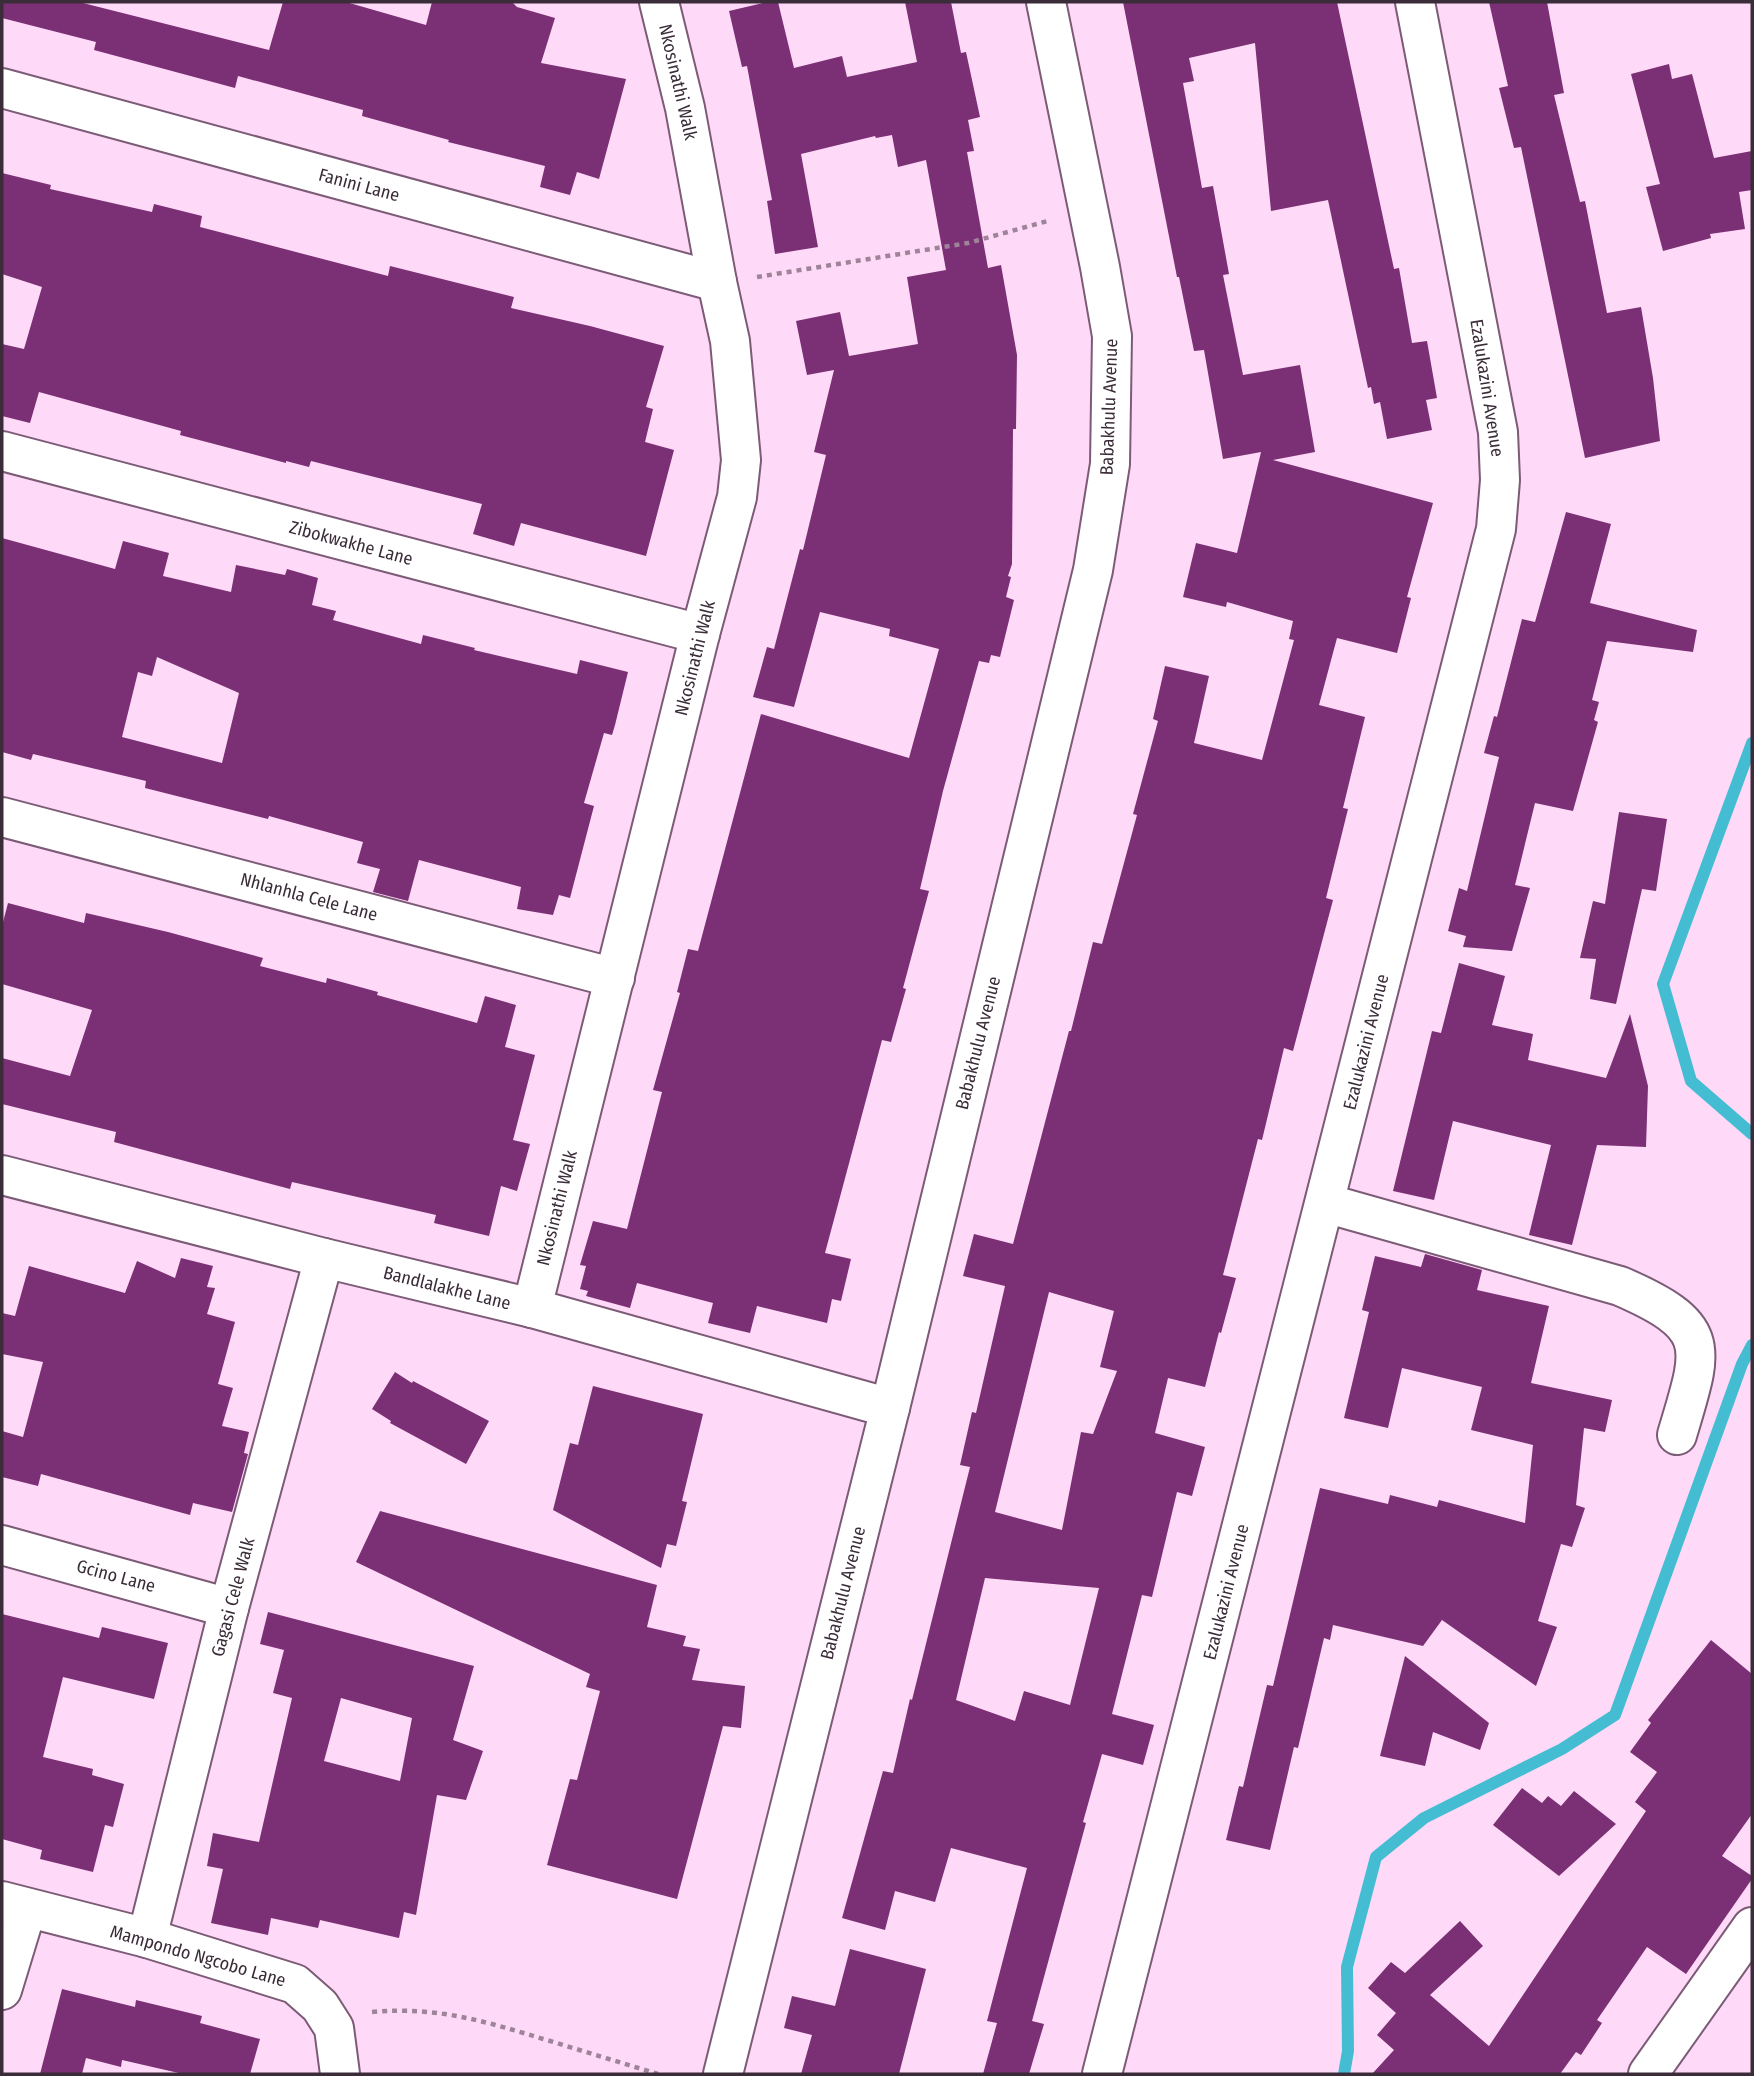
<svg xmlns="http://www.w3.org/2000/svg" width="1754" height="2076" font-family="'Fira Sans Condensed',sans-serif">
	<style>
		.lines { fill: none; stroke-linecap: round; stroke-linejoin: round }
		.stream { stroke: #44bdd3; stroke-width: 12 }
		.building { fill: #7b2f74; fill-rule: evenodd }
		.minor-casing { stroke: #7b5b76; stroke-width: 42 }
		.path { stroke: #9e8499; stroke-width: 4.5; stroke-dasharray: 5 5; stroke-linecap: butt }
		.minor { stroke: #fff; stroke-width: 38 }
		.labels { text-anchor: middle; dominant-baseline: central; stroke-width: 7; stroke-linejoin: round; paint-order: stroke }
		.street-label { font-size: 18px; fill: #3a2c38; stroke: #fff }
	</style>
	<rect width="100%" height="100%" fill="#ffd9f8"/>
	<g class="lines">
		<g class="stream">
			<path d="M1752,743L1663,984L1691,1081L1752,1134"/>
			<path d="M1344,2074L1348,2051L1347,1967L1376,1857L1424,1818L1562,1749L1615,1715L1742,1364L1752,1345"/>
		</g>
	</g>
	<g class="building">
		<path d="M2,2H79L269,50L283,2H346L426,25L432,2H512L517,7L555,18L541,63L626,79L599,179L577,172L570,195L540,187L545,166L448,142L449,140L362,116L363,110L238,76L235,88L94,50L96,42L2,18Z"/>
		<path d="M767,2H778L794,68L842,56L847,77L917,62L905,2H951L961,53L966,52L980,117L968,120L974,151L967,152L988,268L1001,265L1017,355L1016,429H1013L1012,564L1008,576L1011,577L1006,597L1014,600L1000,657L991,655L989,663L979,661L943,791L920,889L929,891L903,988L906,989L891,1042L882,1040L825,1253L851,1259L841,1301L832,1299L827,1323L757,1306L750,1333L708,1323L713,1303L637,1283L630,1308L586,1296L588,1291L580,1289L586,1266L580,1265L593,1221L627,1229L662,1092L653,1090L680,993L677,992L688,949L698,951L761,714L909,758L939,649L889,636L890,629L820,612L794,707L753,697L767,647L774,649L800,549L803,550L826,455L814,452L834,370L807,375L796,321L840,312L849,356L918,344L907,277L946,270L926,160L898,167L892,135L876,138L875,136L801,154L818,247L775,254L767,201L772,200L747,66L742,67L729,11Z"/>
		<path d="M1123,2H1337L1394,269L1399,268L1412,343L1427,341L1437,398L1426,400L1432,430L1387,439L1380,402L1374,404L1371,387L1368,388L1328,200L1271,211L1255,43L1189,58L1194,81L1183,83L1202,188L1213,186L1229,274L1223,275L1243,375L1300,365L1315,452L1273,460L1433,503L1407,597L1411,598L1397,653L1337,638L1319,705L1365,717L1343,808L1348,809L1326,898L1333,900L1293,1051L1284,1048L1262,1140L1258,1139L1223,1275L1236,1278L1221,1333L1219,1332L1205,1387L1168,1378L1155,1433L1205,1447L1192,1496L1177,1492L1152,1597L1142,1595L1112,1714L1154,1725L1143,1765L1102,1754L1083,1822L1086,1823L1032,2021L1044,2024L1029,2074H983L997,2023L987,2021L1027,1868L951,1848L935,1902L895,1891L885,1930L842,1918L883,1771L893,1773L910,1699L912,1700L970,1467L960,1465L972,1412L976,1413L1005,1286L963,1276L974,1234L1013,1244L1069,1031H1071L1093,942L1102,944L1137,815L1133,814L1158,721L1153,719L1165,666L1209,676L1194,743L1262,760L1294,640L1289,639L1293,621L1227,602L1226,607L1183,597L1196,543L1237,553L1261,452L1223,459L1204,350L1194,351L1179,277H1177ZM1049,1292L1114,1311L1100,1367L1117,1371L1093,1434L1081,1432L1062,1530L995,1512ZM985,1578L1099,1588L1070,1705L1024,1691L1015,1721L956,1700Z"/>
		<path d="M1489,2H1547L1564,93L1554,95L1580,202L1585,201L1607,313L1641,307L1653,378L1660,441L1585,458L1521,147L1514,148L1499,88L1508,86Z"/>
		<path d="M1669,64L1672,79L1692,74L1714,158L1752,151V190L1739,192L1745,229L1710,234L1711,238L1663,251L1646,187L1660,184L1631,74Z"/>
		<path d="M2,173L51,185L50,189L152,212L154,204L202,216L200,227L388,276L390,266L514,297L511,308L590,326L664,346L646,407L653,409L645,442L674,450L646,556L521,523L514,546L473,534L482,504L311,461L309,467L286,461V463L180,435L181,431L39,392L30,423L2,416V344L24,349L42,287L2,274Z"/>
		<path d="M1566,512L1611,524L1590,603L1697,630L1693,652L1607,641L1592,700L1599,702L1594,720L1598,722L1573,811L1535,803L1515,885L1530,888L1512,951L1463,947L1466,936L1448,931L1459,888L1467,891L1499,757L1484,753L1494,716L1497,717L1522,619L1535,622Z"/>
		<path d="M2,538L115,569L123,541L169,553L163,576L231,592L236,565L285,575L287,569L318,578L312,605L336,611L333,620L421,644L423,635L475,648L474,650L577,674L580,660L628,672L615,725L612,735L604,733L584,803L594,806L570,898L559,895L553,915L517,909L521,887L419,860L408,901L373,892L380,869L357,863L363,842L269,816L268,819L145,788L146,781L33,754L31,760L2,752ZM157,657L239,693L222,763L122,737L138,672L152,676Z"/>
		<path d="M1619,812L1667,819L1656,891L1642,889L1616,1004L1590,999L1596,959L1580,958L1593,901L1605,904Z"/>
		<path d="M8,903L84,923L86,913L168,932L263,958L260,966L326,983L327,978L378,992L377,995L477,1023L485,996L516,1005L505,1047L535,1055L513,1140L530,1144L517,1191L501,1186L489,1236L434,1223L436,1215L292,1182L290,1189L114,1142L116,1132L2,1104V1058L70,1076L92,1010L2,984V926Z"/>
		<path d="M1459,963L1505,976L1492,1025L1533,1034L1528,1060L1606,1078L1630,1014L1648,1086L1646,1147L1597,1145L1572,1245L1529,1235L1551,1145L1453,1121L1434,1200L1393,1191L1432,1031L1441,1033Z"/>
		<path d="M1425,1254L1482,1270L1477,1290L1549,1306L1531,1383L1612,1400L1605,1432L1584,1428L1576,1505L1585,1508L1572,1547L1561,1544L1538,1621L1557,1627L1536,1686L1442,1620L1423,1646L1333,1625L1330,1640L1324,1638L1298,1748L1294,1747L1270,1850L1226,1840L1239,1786L1243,1787L1267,1685L1273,1686L1320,1488L1388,1504L1390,1495L1437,1507L1439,1500L1525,1523L1533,1445L1471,1430L1482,1387L1402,1368L1388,1428L1344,1418L1369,1312L1362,1310L1375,1256L1421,1267Z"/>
		<path d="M181,1258L213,1266L207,1287L215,1288L207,1314L235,1322L218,1384L233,1388L222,1426L249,1432L244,1453L248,1454L232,1512L193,1503L190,1515L41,1474L38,1486L2,1477V1431L23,1437L43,1362L2,1354V1313L15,1316L29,1266L125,1293L137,1261L175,1278Z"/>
		<path d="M395,1372L412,1383L413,1381L489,1421L466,1464L390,1423L391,1421L372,1409Z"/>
		<path d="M593,1386L703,1414L682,1501L687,1502L676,1546L667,1544L661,1568L553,1510L570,1443L578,1445Z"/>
		<path d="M380,1511L657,1585L647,1627L686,1636L683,1646L700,1649L692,1680L745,1686L741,1728L723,1726L677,1899L547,1865L570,1779L577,1780L600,1691L586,1687L590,1674L356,1562Z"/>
		<path d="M268,1612L474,1666L453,1740L483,1751L466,1800L437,1795L416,1915L404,1912L399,1938L320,1920L318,1928L271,1918L268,1935L211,1923L223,1869L207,1866L213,1833L259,1842L292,1698L273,1693L284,1650L260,1644ZM341,1698L412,1718L400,1781L324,1761Z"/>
		<path d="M2,1614L99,1638L102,1627L168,1643L154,1699L63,1677L43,1757L93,1769L92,1775L124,1784L113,1827L105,1825L93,1872L40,1859L42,1850L2,1839Z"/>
		<path d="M1711,1640L1752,1674V1814L1722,1856L1752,1876V1879L1686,1974L1647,1947L1597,2020L1602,2023L1581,2055L1576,2052L1560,2074H1372L1394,2050L1377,2035L1396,2013L1368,1988L1391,1962L1405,1973L1460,1921L1483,1946L1430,1995L1489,2046L1646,1811L1635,1802L1657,1772L1630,1752L1651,1723L1648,1720Z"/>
		<path d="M1405,1656L1489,1723L1480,1750L1433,1732L1425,1766L1380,1756Z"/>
		<path d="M1522,1788L1542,1803L1548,1796L1561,1806L1574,1791L1616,1824L1559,1876L1493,1825Z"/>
		<path d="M850,1949L926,1969L899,2074H801L812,2035L784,2028L792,1996L835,2006Z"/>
		<path d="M62,1989L135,2007L136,2000L202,2016L200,2023L260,2039L250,2074H183L122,2060L121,2067L86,2058L82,2074H40Z"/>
	</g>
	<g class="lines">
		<g class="minor-casing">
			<g id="minor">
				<path d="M2,88L717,282"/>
				<path d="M2,451L700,634"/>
				<path d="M2,817L615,978"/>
				<path d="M2,1175L324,1258L532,1308L890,1408"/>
				<path d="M1325,1203L1620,1286C1715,1327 1703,1347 1677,1435"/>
				<path d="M532,1308L700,634L737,497L741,460L730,341L717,282L685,108L659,2"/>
				<path d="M2,1545L229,1608"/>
				<path d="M2,1901L147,1938L295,1984L320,2006L334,2028L340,2074"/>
				<path d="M147,1938L229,1608L324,1258"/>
				<path d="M2,1990L27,1908"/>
				<path d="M723,2074L890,1408L1093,570L1110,464L1112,336L1100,267L1046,2"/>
				<path d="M1102,2074L1496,529L1500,480L1498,432L1415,2"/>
				<path d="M1648,2074L1752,1927"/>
			</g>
		</g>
		<g class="path">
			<path d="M757,277L968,243L1051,220"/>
			<path d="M372,2012C439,2006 487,2022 550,2041C586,2052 622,2063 658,2074"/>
		</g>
		<use href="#minor" class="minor"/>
	</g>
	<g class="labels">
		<g class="street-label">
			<text transform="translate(678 82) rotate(77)">Nkosinathi Walk</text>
			<text transform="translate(359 185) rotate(15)">Fanini Lane</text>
			<text transform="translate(1487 388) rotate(81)">Ezalukazini Avenue</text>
			<text transform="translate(1109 407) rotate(-88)">Babakhulu Avenue</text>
			<text transform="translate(351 543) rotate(15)">Zibokwakhe Lane</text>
			<text transform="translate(695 658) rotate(-76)">Nkosinathi Walk</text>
			<text transform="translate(309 897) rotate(15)">Nhlanhla Cele Lane</text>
			<text transform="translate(1366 1042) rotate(-76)">Ezalukazini Avenue</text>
			<text transform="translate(978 1043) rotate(-76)">Babakhulu Avenue</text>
			<text transform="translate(557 1208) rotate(-76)">Nkosinathi Walk</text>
			<text transform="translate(447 1288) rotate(14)">Bandlalakhe Lane</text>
			<text transform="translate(116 1576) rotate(15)">Gcino Lane</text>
			<text transform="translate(1226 1592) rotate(-76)">Ezalukazini Avenue</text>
			<text transform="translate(843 1593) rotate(-76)">Babakhulu Avenue</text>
			<text transform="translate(233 1597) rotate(-75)">Gagasi Cele Walk</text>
			<text transform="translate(198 1956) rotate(16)">Mampondo Ngcobo Lane</text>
		</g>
	</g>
	<rect width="1754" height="2076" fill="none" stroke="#3a2c38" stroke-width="7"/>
</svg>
